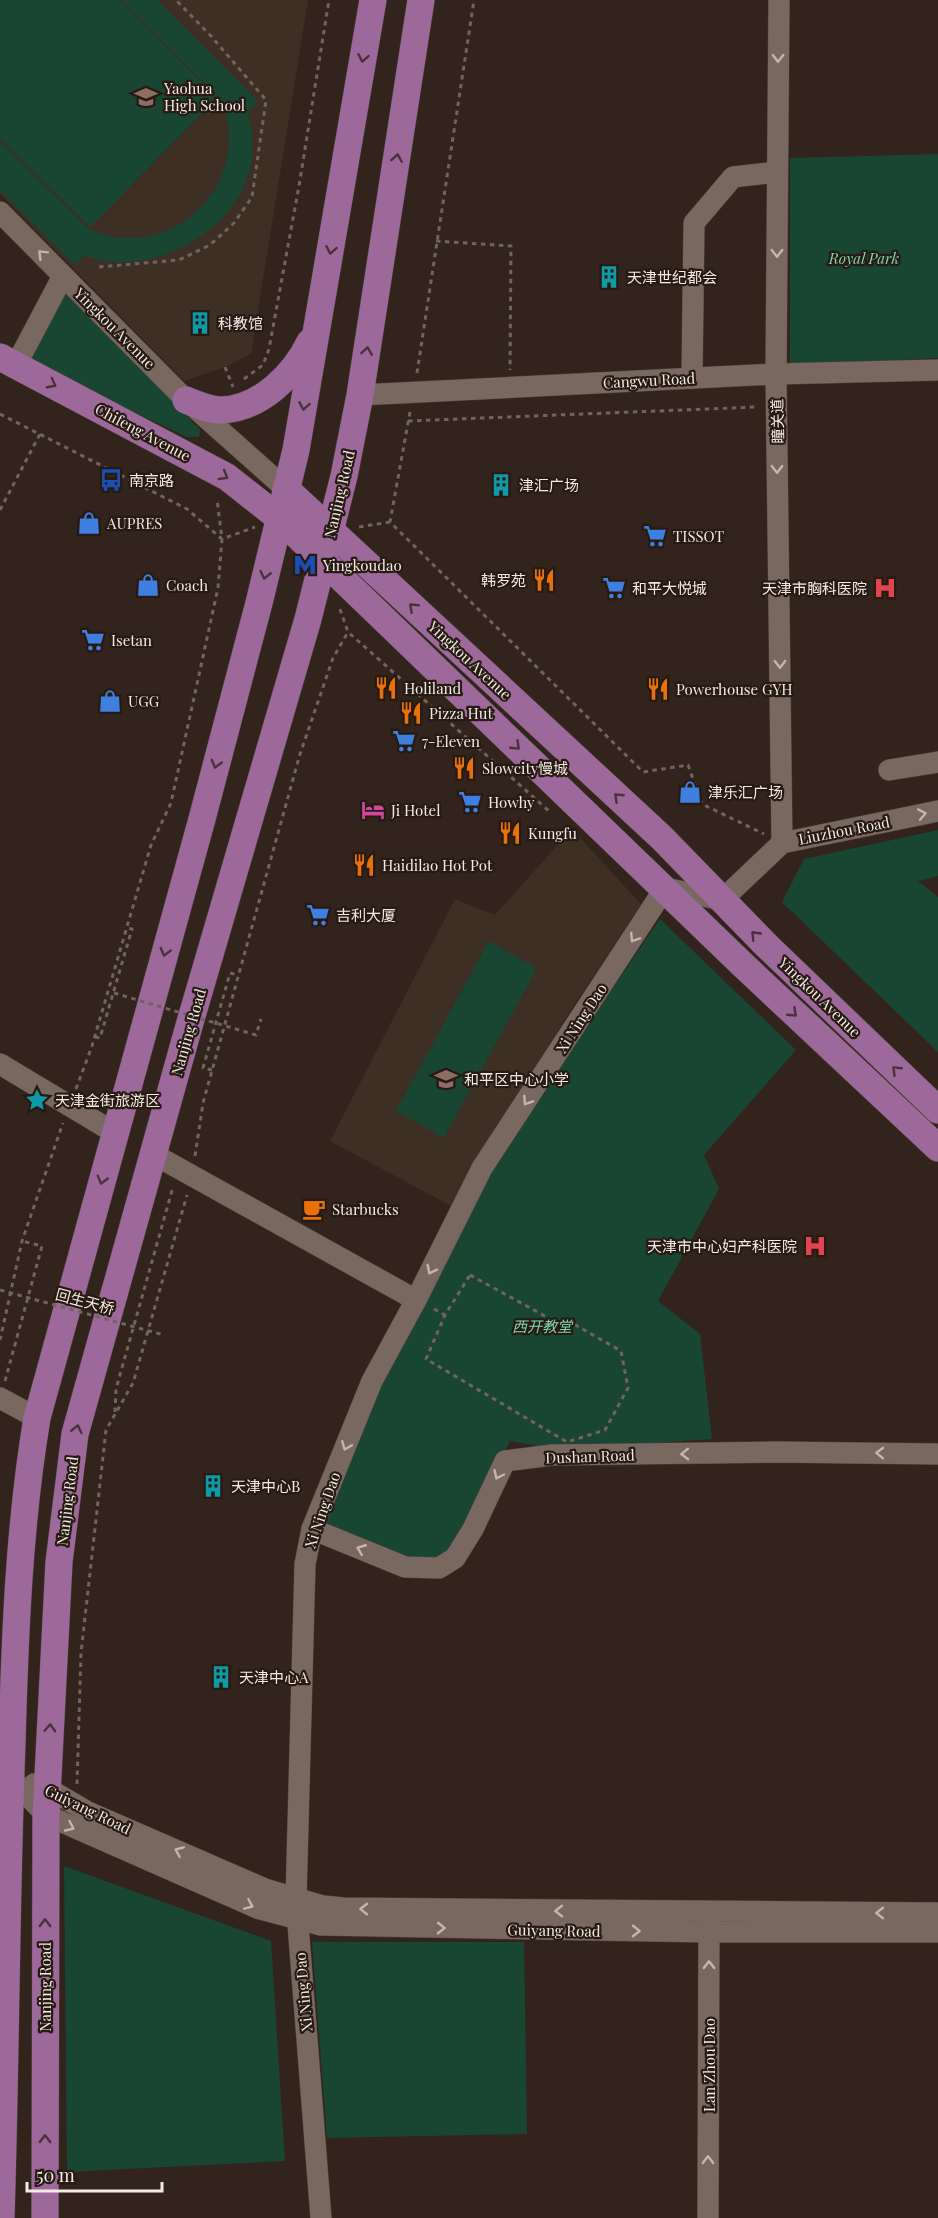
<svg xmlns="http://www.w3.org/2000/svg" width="938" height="2218" font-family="'Playfair Display','Noto Sans SC',serif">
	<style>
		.education { fill: #3d2f23 }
		.green { fill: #194533 }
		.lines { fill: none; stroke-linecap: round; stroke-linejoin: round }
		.minor-casing { stroke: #4d423c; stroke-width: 22 }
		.major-casing { stroke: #4d423c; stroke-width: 28 }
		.path { stroke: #71645d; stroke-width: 3; stroke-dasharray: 4.5 4.5; stroke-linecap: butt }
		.minor { stroke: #78685f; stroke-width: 21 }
		.major { stroke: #9d699a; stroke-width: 27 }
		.path-bridge { stroke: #71645d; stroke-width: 3; stroke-dasharray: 4.5 4.5; stroke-linecap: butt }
		.oneway { stroke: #4a323c }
		.oneway2 { stroke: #c2b6af }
		.labels { text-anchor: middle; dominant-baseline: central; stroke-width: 4.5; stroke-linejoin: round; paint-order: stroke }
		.poi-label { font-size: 15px; fill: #f3eae5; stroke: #271a13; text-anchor: start }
		.park-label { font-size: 15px; font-style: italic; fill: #7dd8b0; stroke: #271a13 }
		.street-label { font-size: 15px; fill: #f3eae5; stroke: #271a13 }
	</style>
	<rect width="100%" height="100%" fill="#32241c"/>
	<g class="education">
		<path d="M0,0H308L251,354L225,367L184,381L0,194Z"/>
		<path d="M572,829L641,904L567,1016L453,1207L330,1141L455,899L495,915Z"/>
	</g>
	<g class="green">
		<path d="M0,0H120L217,98L90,227L0,139Z"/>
		<path d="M122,0H157L258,101L248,111C253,133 255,157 247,179C222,241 148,277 84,256L75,265L0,191V142L89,229C102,236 115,238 129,238C200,239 250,163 220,99Z"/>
		<path d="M938,154V358L790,365V158Z"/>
		<path d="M65,291L200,430L199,437H187L28,362Z"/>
		<path d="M938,830V876L918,881L938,897V1052L782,902L804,859Z"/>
		<path d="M660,919L796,1050L704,1155L719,1189L658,1301L700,1334L712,1439L559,1450L510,1441L451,1556L405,1563L319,1526L379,1382L487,1172Z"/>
		<path d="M489,941L537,968L444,1138L396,1111Z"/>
		<path d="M64,1866L271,1941L285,2161L67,2172Z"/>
		<path d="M312,1942H524L527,2134L327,2138Z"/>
	</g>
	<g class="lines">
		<g class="minor-casing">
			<g id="minor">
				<path d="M779,0L776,374L782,843"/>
				<path d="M0,212L186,400L286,489"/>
				<path d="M16,365L63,276"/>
				<path d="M692,378L694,223L733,177L777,172"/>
				<path d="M360,395L776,374L938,370"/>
				<path d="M889,770L938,762"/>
				<path d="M782,843L938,811"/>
				<path d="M0,1064L115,1133"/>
				<path d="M153,1154L416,1300"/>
				<path d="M0,1398L37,1418"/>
				<path d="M312,1529L405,1567L439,1568L455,1558L473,1529L505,1461L552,1455L776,1452L938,1454"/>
				<path d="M4,1772L10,1777L46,1815L257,1908L321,1925L709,1932H938"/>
				<path d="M34,1784L47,1788L88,1812L265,1889L323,1906L344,1908L938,1913"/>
				<path d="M321,2218L296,1899L305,1564L312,1529L372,1381L416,1300L482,1168L665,888L722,900L782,843"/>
				<path d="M708,2218L709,1919"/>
			</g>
		</g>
		<g class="major-casing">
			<g id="major">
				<path d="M0,357L227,477L279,518L744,966L938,1148"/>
				<path d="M186,400C198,405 209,410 222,410C261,408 294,375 310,342"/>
				<path d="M286,489L662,838L766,945L938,1110"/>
				<path d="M1,2218C6,2060 6,1901 12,1743C15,1634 19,1526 37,1418L202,819L259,603L296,450L373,0"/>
				<path d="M45,2218L46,1815L59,1562L75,1434L189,1026L308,619L344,476L360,395L421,0"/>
			</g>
		</g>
		<g class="path">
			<path d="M436,241L511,246L510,370"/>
			<path d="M99,267L179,260L210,245L234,223L252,197L266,100L211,36L176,0"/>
			<path d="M225,367L233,387"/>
			<path d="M417,373L474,0"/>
			<path d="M244,379L263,365L269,349L299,186L329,0"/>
			<path d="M410,412L390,522L643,772L688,765L702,804L764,834"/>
			<path d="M0,414L187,509L222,539L255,527"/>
			<path d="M408,421L757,407"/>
			<path d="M0,510L40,434"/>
			<path d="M359,527L390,522"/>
			<path d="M340,609L348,632L549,811"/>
			<path d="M95,1037L100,1038L132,929L126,928"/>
			<path d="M212,1070L203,1068L230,973L238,975"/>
			<path d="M76,1089L92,1046L151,845L171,803L218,588L222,539L217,499"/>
			<path d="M195,1156L203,1103L300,754L333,658L348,632"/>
			<path d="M470,1275L554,1321L572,1323L621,1351L628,1388L605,1430L567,1442L426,1359L445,1315Z"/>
			<path d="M434,1309L445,1315"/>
			<path d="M0,1340L22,1241L63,1123"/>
			<path d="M5,1381L42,1246L22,1241"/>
			<path d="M115,1412L116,1389L173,1187"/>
			<path d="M77,1784L81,1653L106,1430L133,1383L187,1195"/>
		</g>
		<use href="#minor" class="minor"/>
		<use href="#major" class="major"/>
		<g class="path-bridge">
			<path d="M114,993L256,1035L261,1019"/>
			<path d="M0,1290L164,1335"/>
		</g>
	</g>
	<defs><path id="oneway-chevron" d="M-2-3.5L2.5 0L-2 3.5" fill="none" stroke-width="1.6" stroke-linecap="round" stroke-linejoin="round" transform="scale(1.5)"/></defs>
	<g class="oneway">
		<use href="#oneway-chevron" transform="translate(363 58) rotate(100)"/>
		<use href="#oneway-chevron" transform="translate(397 158) rotate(-81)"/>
		<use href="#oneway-chevron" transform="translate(331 250) rotate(100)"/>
		<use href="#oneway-chevron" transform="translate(367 351) rotate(-81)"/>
		<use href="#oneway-chevron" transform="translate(52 384) rotate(28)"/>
		<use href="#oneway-chevron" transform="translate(304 406) rotate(100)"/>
		<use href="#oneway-chevron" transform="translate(224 476) rotate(31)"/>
		<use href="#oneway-chevron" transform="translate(265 575) rotate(103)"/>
		<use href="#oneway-chevron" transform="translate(413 607) rotate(-137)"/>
		<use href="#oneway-chevron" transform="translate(516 746) rotate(44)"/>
		<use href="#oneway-chevron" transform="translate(216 764) rotate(105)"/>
		<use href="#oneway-chevron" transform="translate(618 797) rotate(-137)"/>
		<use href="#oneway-chevron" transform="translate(755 935) rotate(-134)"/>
		<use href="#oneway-chevron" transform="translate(165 952) rotate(105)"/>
		<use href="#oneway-chevron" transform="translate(793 1013) rotate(43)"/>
		<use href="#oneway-chevron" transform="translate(896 1070) rotate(-136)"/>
		<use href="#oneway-chevron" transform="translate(102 1180) rotate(106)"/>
		<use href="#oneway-chevron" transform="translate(77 1429) rotate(-77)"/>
		<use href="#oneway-chevron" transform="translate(50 1728) rotate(-87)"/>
		<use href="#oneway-chevron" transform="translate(45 1923) rotate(-90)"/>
		<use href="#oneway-chevron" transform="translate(45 2139) rotate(-90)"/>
	</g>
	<g class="oneway2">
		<use href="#oneway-chevron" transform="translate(778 58) rotate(91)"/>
		<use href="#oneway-chevron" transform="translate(777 253) rotate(90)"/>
		<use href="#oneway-chevron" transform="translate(42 254) rotate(-135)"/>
		<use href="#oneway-chevron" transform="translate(777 469) rotate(89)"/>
		<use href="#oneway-chevron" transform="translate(780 664) rotate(89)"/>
		<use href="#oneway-chevron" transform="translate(922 814) rotate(-11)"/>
		<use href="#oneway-chevron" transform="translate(634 938) rotate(123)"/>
		<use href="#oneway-chevron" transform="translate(527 1101) rotate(123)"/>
		<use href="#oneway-chevron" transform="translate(431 1270) rotate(117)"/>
		<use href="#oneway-chevron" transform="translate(346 1446) rotate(112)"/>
		<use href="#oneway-chevron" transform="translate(880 1453) rotate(-179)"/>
		<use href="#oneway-chevron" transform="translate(685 1454) rotate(179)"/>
		<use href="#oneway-chevron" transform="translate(498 1475) rotate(115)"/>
		<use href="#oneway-chevron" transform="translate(361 1549) rotate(-158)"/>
		<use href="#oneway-chevron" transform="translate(70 1827) rotate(25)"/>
		<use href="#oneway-chevron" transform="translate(179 1851) rotate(-157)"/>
		<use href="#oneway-chevron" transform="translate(249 1905) rotate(23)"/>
		<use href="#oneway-chevron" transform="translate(364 1909) rotate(-179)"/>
		<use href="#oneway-chevron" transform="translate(559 1911) rotate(180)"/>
		<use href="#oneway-chevron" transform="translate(880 1913) rotate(-180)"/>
		<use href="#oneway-chevron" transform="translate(441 1928) rotate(1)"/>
		<use href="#oneway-chevron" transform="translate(636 1931) rotate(1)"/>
		<use href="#oneway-chevron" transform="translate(709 1965) rotate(-90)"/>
		<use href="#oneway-chevron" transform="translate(708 2160) rotate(-90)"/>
	</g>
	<defs>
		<g id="school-bare" transform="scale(1.8)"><path d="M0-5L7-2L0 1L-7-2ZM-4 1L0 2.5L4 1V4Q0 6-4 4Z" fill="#8d6e63" stroke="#271a13" stroke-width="2.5" paint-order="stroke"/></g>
		<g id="building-bare" transform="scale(1.8)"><path d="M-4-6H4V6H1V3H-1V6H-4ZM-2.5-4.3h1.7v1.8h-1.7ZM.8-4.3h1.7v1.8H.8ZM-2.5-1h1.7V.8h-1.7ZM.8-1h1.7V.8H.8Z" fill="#0f9aa8" stroke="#271a13" stroke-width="2.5" paint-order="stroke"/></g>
		<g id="bus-bare" transform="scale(1.8)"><path d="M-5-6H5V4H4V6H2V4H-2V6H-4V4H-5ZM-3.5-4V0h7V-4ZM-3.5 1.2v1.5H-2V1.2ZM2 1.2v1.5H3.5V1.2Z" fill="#1a4fb4" stroke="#271a13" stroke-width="2.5" paint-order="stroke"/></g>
		<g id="shop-bare" transform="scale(1.8)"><path d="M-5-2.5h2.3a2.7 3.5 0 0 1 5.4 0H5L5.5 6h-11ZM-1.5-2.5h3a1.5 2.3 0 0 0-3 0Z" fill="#3f7fe0" stroke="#271a13" stroke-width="2.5" paint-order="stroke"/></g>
		<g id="supermarket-bare" transform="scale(1.8)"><path d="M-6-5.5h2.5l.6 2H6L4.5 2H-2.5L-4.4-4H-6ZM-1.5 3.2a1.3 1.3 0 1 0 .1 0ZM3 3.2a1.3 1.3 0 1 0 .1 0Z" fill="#3f7fe0" stroke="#271a13" stroke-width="2.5" paint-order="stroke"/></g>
		<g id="metro-bare" transform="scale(1.8)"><path d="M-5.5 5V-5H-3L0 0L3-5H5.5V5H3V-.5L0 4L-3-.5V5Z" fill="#1a4fb4" stroke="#271a13" stroke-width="2.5" paint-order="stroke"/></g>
		<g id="restaurant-bare" transform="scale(1.8)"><path d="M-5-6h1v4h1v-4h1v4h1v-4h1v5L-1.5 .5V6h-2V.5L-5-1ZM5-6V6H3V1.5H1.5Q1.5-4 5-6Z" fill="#e8710a" stroke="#271a13" stroke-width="2.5" paint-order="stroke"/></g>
		<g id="hospital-bare" transform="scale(1.8)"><path d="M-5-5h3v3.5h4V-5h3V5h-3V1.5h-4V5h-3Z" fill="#e0444e" stroke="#271a13" stroke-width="2.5" paint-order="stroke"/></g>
		<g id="hotel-bare" transform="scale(1.8)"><path d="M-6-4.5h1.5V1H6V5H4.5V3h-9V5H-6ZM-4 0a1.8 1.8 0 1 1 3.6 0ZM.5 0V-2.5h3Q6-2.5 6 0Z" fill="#d1479c" stroke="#271a13" stroke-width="2.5" paint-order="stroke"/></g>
		<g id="sight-bare" transform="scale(1.8)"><path d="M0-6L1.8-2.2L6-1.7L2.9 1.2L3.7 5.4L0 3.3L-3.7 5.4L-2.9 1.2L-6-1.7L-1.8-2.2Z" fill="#0f9aa8" stroke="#271a13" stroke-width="2.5" paint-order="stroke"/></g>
		<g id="cafe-bare" transform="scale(1.8)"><path d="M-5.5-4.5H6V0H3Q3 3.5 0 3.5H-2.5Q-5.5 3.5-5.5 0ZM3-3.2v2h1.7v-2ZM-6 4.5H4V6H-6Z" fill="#e8710a" stroke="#271a13" stroke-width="2.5" paint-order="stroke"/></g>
	</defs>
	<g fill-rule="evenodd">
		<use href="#school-bare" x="146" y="97"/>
		<use href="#building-bare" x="609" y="277"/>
		<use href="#building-bare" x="200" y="323"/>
		<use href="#bus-bare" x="111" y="480"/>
		<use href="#building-bare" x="501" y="485"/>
		<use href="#shop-bare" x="89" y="523"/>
		<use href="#supermarket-bare" x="655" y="536"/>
		<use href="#metro-bare" x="305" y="565"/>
		<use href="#restaurant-bare" x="544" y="580"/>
		<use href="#shop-bare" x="148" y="585"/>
		<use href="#supermarket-bare" x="614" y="588"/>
		<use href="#hospital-bare" x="885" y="588"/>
		<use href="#supermarket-bare" x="93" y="640"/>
		<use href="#restaurant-bare" x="386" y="688"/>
		<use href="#restaurant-bare" x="658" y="689"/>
		<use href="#shop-bare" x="110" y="701"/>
		<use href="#restaurant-bare" x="411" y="713"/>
		<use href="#supermarket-bare" x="404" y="741"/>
		<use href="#restaurant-bare" x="464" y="768"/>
		<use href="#shop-bare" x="690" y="792"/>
		<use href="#supermarket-bare" x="470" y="802"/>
		<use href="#hotel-bare" x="373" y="810"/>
		<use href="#restaurant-bare" x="510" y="833"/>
		<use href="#restaurant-bare" x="364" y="865"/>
		<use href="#supermarket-bare" x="318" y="915"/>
		<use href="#school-bare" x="446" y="1079"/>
		<use href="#sight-bare" x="37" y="1100"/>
		<use href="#cafe-bare" x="314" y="1209"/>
		<use href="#hospital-bare" x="815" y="1246"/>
		<use href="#building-bare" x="213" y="1486"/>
		<use href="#building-bare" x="221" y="1677"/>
	</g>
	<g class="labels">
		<g class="poi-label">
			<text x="164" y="88">Yaohua<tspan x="164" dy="17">High School</tspan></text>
			<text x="627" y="277">天津世纪都会</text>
			<text x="218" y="323">科教馆</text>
			<text x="129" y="480">南京路</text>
			<text x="519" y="485">津汇广场</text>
			<text x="107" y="523">AUPRES</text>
			<text x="673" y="536">TISSOT</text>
			<text x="323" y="565">Yingkoudao</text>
			<text x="526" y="580" text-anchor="end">韩罗苑</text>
			<text x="166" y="585">Coach</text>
			<text x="632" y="588">和平大悦城</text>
			<text x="867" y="588" text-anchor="end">天津市胸科医院</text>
			<text x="111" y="640">Isetan</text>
			<text x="404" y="688">Holiland</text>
			<text x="676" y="689">Powerhouse GYH</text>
			<text x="128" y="701">UGG</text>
			<text x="429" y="713">Pizza Hut</text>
			<text x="422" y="741">7-Eleven</text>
			<text x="482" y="768">Slowcity慢城</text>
			<text x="708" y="792">津乐汇广场</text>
			<text x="488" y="802">Howhy</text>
			<text x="391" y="810">Ji Hotel</text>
			<text x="528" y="833">Kungfu</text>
			<text x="382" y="865">Haidilao Hot Pot</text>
			<text x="336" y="915">吉利大厦</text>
			<text x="464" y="1079">和平区中心小学</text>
			<text x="55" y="1100">天津金街旅游区</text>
			<text x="332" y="1209">Starbucks</text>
			<text x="797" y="1246" text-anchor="end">天津市中心妇产科医院</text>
			<text x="231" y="1486">天津中心B</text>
			<text x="239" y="1677">天津中心A</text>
		</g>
		<g class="park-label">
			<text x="864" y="258">Royal Park</text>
			<text x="542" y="1326">西开教堂</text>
		</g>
		<g class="street-label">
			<text transform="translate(115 328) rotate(45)">Yingkou Avenue</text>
			<text transform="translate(649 380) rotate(-3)">Cangwu Road</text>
			<text transform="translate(777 421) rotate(-91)">瞳关道</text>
			<text transform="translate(143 432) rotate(28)">Chifeng Avenue</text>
			<text transform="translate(339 494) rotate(-77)">Nanjing Road</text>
			<text transform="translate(470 660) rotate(43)">Yingkou Avenue</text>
			<text transform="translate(844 830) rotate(-11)">Liuzhou Road</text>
			<text transform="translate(820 997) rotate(44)">Yingkou Avenue</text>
			<text transform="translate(581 1018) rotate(-57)">Xi Ning Dao</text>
			<text transform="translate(188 1032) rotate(-74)">Nanjing Road</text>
			<text transform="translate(85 1301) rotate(15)">回生天桥</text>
			<text transform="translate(590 1456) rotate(-2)">Dushan Road</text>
			<text transform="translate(67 1501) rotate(-83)">Nanjing Road</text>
			<text transform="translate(322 1510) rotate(-71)">Xi Ning Dao</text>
			<text transform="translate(88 1809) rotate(26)">Guiyang Road</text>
			<text transform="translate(554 1930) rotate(1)">Guiyang Road</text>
			<text transform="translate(45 1987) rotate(-90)">Nanjing Road</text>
			<text transform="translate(303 1992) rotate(-95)">Xi Ning Dao</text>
			<text transform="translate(709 2065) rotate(-90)">Lan Zhou Dao</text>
		</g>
	</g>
	<path d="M27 2182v9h135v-9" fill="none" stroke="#f3eae5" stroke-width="3"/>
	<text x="36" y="2182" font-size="18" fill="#f3eae5" stroke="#271a13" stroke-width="4.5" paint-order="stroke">50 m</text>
</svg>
